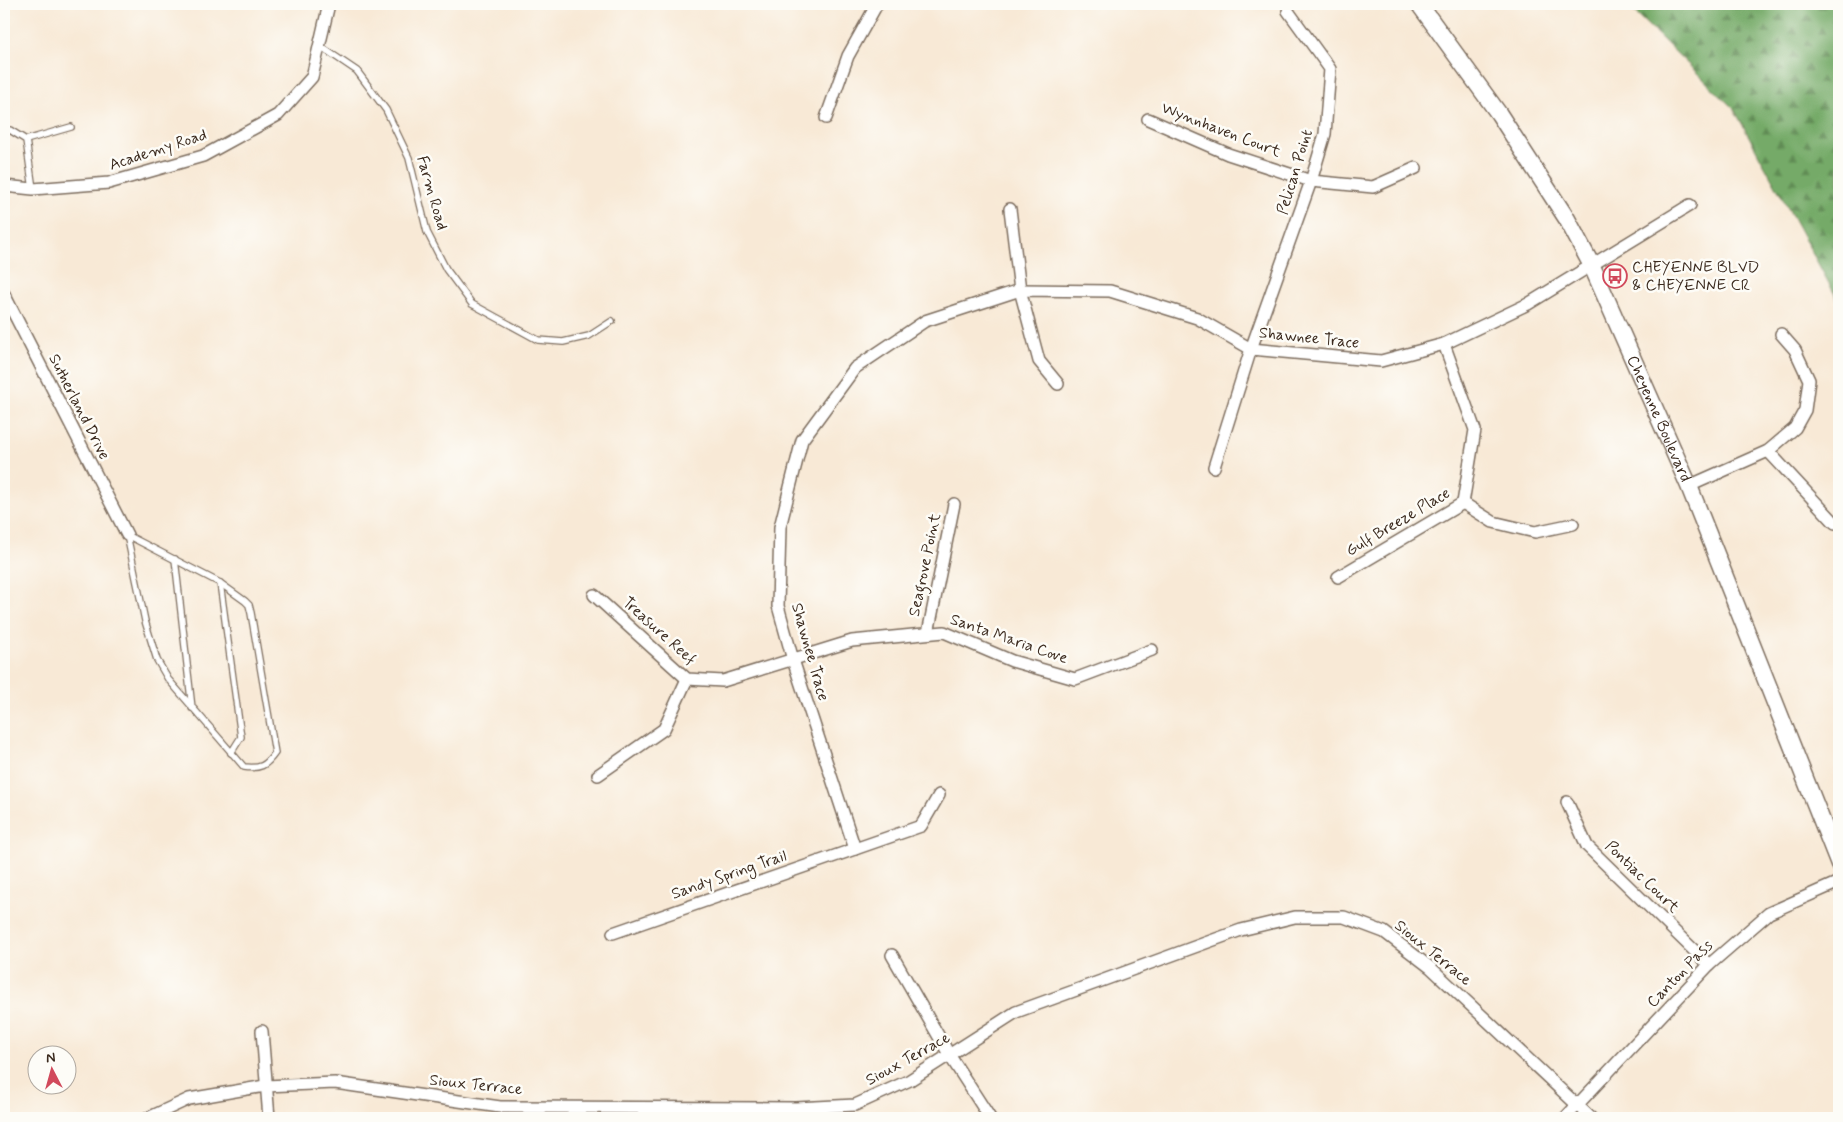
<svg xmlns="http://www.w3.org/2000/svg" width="1843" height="1122" font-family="Mynerve,sans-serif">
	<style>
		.forest { fill: url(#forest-firs); stroke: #586a42 }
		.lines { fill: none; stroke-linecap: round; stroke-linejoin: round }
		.lane-casing { stroke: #7d6d5e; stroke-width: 8 }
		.street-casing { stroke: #7d6d5e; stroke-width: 14 }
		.secondary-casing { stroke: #7d6d5e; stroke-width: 19 }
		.lane { stroke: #fff; stroke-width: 5.5 }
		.street { stroke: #fff; stroke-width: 11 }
		.secondary { stroke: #fff; stroke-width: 16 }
		.labels { text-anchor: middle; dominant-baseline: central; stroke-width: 5; stroke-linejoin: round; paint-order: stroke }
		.street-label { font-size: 16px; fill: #3b2a1e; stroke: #fdfcf7 }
		.poi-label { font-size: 16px; fill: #3b2a1e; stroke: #fdfcf7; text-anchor: start }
	</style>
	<defs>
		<pattern id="forest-firs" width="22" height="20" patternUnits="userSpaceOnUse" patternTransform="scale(1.25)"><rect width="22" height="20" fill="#74aa67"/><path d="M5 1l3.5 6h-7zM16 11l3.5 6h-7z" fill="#608b54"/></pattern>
	</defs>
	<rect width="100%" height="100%" fill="#fdfcf7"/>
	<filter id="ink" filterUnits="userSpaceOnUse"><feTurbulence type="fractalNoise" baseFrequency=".02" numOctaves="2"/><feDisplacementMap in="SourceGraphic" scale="10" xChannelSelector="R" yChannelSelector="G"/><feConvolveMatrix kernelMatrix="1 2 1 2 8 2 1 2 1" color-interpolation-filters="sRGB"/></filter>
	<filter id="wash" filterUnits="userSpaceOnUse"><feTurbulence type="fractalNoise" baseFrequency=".0096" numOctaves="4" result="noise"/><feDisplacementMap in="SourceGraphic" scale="20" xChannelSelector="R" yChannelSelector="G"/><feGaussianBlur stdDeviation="1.12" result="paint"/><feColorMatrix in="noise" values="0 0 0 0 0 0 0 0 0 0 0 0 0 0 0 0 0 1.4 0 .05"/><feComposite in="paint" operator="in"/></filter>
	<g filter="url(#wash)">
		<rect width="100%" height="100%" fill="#f8e9d6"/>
		<path class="forest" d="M1626,4H1839V302L1734,109Z"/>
	</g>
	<g filter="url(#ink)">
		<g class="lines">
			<g class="lane-casing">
				<g id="lane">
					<path d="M320,46L357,71L386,110L409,158L427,232L446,269L472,304L538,340L563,342L589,336L612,321"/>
					<path d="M4,132L10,130L26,140L33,189"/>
					<path d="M26,140L71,127"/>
					<path d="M127,535L220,583L245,601L249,605L251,613L275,753C266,766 260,769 244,767L168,679L157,660L145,621Z"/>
					<path d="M175,559L192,708"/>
					<path d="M220,583L241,737L231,753"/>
				</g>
			</g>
			<g class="street-casing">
				<g id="street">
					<path d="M826,118L848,56L877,4"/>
					<path d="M1148,119L1228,154L1311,181L1373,187L1416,168"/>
					<path d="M4,186L33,189L109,183L203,156L278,115L312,77L329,4"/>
					<path d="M1010,209L1020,290L1039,361L1058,384"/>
					<path d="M4,294L127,535"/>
					<path d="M1768,451L1835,523"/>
					<path d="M1214,467L1251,349L1311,181L1325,134L1330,69L1288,11"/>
					<path d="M1689,486L1768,451L1795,428L1805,410L1809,380L1795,350L1781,334"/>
					<path d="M1463,503L1493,522L1535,532L1573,524"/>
					<path d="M1338,577L1463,503L1475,430L1444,344"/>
					<path d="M594,595L687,679L723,681L852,641L944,632L1012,661L1075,679L1152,650"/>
					<path d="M928,633L954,504"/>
					<path d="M598,775L664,729L687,679"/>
					<path d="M1567,802L1587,846L1709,965"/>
					<path d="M855,849L793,660L778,606L780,527L802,440L855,368L925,321L1020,290L1110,291L1197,318L1251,349L1381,361L1444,344L1528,304L1690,205"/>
					<path d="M613,933L921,826L939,795"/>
					<path d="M892,955L950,1056L990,1118"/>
					<path d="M262,1031L269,1118"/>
					<path d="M148,1118L189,1099L265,1086L335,1083L500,1107L796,1108L855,1105L910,1080L1016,1012L1241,930L1295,917H1344L1384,932L1431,968L1591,1118"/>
					<path d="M1565,1118L1709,965L1769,913L1839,882"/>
				</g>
			</g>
			<g class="secondary-casing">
				<g id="secondary">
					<path id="s1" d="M1419,4L1499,114L1567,219L1591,264L1689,486L1839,864"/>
				</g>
			</g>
			<use href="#lane" class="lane"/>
			<use href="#street" class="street"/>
			<use href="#secondary" class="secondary"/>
		</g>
	</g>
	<defs>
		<g id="bus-ring" transform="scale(1.25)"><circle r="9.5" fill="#fdfcf7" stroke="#d1495b" stroke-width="1.5"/><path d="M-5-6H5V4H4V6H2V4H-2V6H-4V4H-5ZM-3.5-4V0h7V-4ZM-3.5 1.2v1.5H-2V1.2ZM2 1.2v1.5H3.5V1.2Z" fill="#d1495b"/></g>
	</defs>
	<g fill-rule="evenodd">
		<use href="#bus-ring" x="1615" y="276"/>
	</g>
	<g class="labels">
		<g class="street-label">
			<text transform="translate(1221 130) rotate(21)">Wynnhaven Court</text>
			<text transform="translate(158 150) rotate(-18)">Academy Road</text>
			<text transform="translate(1295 172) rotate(-73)">Pelican Point</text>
			<text transform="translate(432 193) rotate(74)">Farm Road</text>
			<text transform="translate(1309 338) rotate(6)">Shawnee Trace</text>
			<text transform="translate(79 407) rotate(63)">Sutherland Drive</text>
			<text stroke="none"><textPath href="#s1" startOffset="481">Cheyenne Boulevard</textPath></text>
			<text transform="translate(1398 522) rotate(-31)">Gulf Breeze Place</text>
			<text transform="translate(925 565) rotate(-78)">Seagrove Point</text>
			<text transform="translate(659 631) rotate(42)">Treasure Reef</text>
			<text transform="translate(1009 639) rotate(19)">Santa Maria Cove</text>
			<text transform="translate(810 652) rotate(74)">Shawnee Trace</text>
			<text transform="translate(729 875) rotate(-19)">Sandy Spring Trail</text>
			<text transform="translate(1642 877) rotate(44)">Pontiac Court</text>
			<text transform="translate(1433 953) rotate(39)">Sioux Terrace</text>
			<text transform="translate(1680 974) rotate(-46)">Canton Pass</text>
			<text transform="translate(908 1059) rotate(-29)">Sioux Terrace</text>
			<text transform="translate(476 1085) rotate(6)">Sioux Terrace</text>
		</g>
		<g class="poi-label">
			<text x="1632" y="267">CHEYENNE BLVD<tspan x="1632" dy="18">&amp; CHEYENNE CR</tspan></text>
		</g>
	</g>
	<rect width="1843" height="1122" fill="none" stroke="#fdfcf7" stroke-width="20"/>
	<g transform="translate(52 1070) rotate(354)"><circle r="24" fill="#fdfcf7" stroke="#afa8a0"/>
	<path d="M0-4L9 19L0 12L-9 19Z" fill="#d1495b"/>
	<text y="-8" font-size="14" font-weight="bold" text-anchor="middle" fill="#3b2a1e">N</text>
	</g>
</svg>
